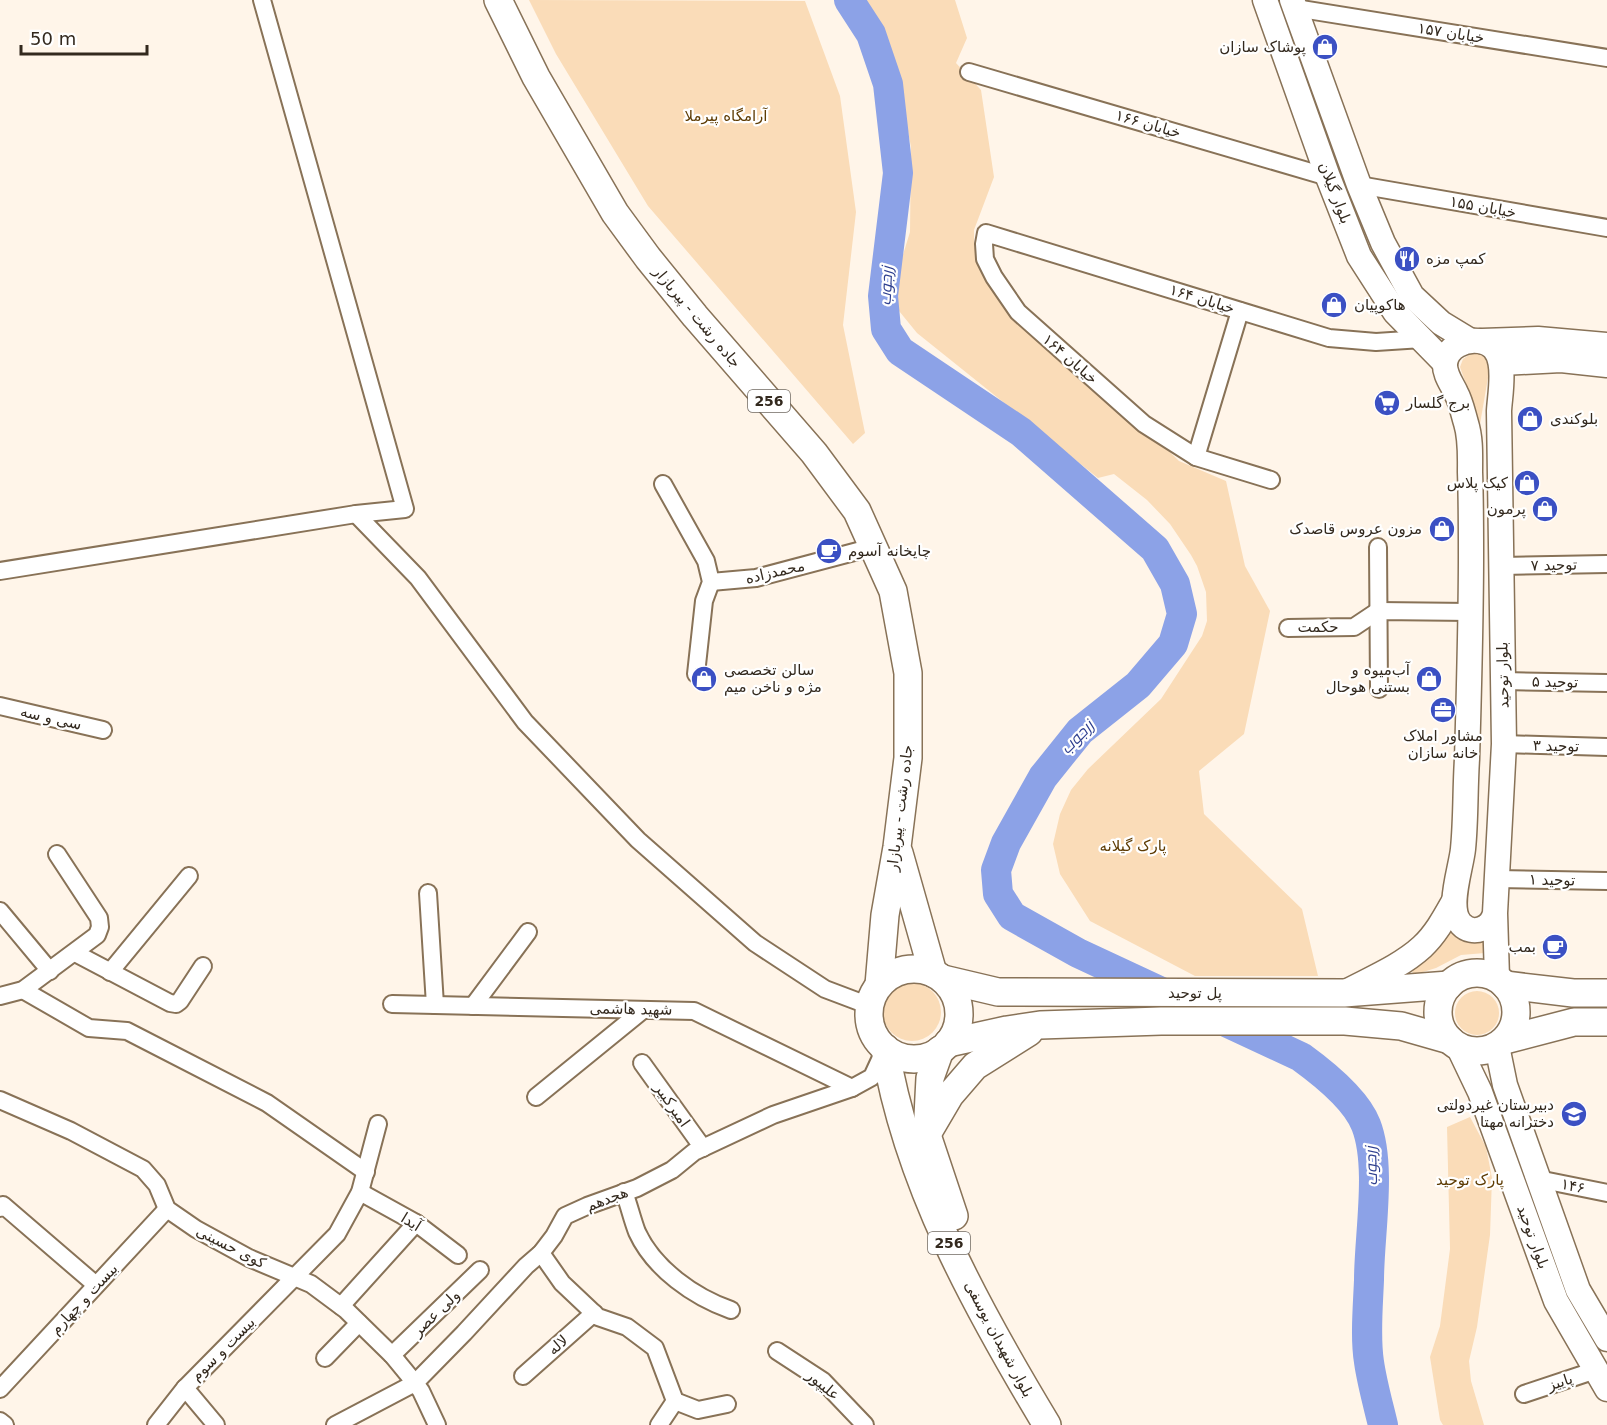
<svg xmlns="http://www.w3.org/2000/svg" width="1607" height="1425" font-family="'DejaVu Sans',Cairo,sans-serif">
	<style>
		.green { fill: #fadcb8 }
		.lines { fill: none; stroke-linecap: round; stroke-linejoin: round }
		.river { stroke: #8ca2e7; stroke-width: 30 }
		.street-casing { stroke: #887257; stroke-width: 20 }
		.secondary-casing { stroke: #887257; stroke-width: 27 }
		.primary-casing { stroke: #887257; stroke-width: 30 }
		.street { stroke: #fff; stroke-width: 16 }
		.secondary { stroke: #fff; stroke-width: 24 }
		.primary { stroke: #fff; stroke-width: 27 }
		.labels { text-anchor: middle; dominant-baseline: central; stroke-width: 4.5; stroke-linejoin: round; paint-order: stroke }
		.shield { fill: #fff; stroke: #706962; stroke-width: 1.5 }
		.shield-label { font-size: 14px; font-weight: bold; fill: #33291e }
		.street-label { font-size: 15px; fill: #33291e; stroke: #fff }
		.poi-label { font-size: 15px; fill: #33291e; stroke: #fff; text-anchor: end }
		.park-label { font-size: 15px; fill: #5e3c04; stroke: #fff }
		.water-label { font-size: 16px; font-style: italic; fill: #2e3f8f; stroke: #fff }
	</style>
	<rect width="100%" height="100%" fill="#fff5e9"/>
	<g class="green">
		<path d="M529,0L805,1L840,96L856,212L843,325L865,433L853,444L648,206L556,54Z"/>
		<path d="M860,0H955L967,38L956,63L981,90L994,177L974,230V246L984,271L1179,461L1226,481L1245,566L1270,611L1244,734L1199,771L1204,814L1302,909L1318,976H1195L1090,921L1060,874L1053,844L1060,814L1071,790L1088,769L1161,699L1202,636L1207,621L1206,592L1197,566L1191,555L1170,524L1147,500L1114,474L1098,478L917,333L895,306L898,271L910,232L911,147L895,63L881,30Z"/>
		<path d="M1472,353C1481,353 1486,357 1490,366L1480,424L1460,367L1463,359Z"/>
		<path d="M1450,930L1458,936L1484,939L1485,953L1461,955L1436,968L1413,975L1412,969L1441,944Z"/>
		<circle cx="912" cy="1012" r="29"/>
		<circle cx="1477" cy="1013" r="22"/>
		<path d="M1470,1117L1486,1147L1492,1178L1490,1235L1477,1327L1469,1361L1471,1381L1484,1425H1443L1440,1420L1430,1357L1440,1326L1450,1249L1447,1127Z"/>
	</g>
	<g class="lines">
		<path class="river" d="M849,0L871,34L888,84L898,173L883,296L886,329L900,351L1021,432L1155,549L1175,584L1182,614L1173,644L1138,685L1080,731L1043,777L1006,843L996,870L998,894L1012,916L1078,953L1301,1057C1323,1073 1356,1099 1366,1125C1382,1166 1369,1236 1369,1280C1368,1306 1365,1337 1369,1362C1372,1383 1378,1404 1383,1425"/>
		<g class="street-casing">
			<g id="street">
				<path d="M1295,8L1607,58"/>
				<path d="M969,72L1328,177"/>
				<path d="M1359,185L1607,228"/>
				<path d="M1196,457L1240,311"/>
				<path d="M1271,480L1196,457L1144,424L1018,312L994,277L985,259L984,244L986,233L1329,338L1376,342L1422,339"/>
				<path d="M663,484L706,561L711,582L704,601L696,674"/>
				<path d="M356,514L418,578L525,722L638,840L755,943L825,989L870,1006"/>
				<path d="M1378,547L1379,689"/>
				<path d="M1502,566L1607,564"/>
				<path d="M0,571L356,514L405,509L262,0"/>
				<path d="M711,582L756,578L873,547"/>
				<path d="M1288,628L1354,627L1378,611L1471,612"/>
				<path d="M1504,681L1607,683"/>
				<path d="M0,706L103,730"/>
				<path d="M1504,744L1607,747"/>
				<path d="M1497,879L1607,881"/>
				<path d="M428,893L435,1005"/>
				<path d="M0,911L50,971"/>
				<path d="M75,953L170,1003L176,1004L180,1001L203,966"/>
				<path d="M110,972L189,876"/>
				<path d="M23,990L89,1028L127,1031L267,1103L366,1172"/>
				<path d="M0,996L23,990L97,935L100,927L99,918L57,854"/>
				<path d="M392,1004L694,1011L852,1088"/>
				<path d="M473,1006L528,932"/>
				<path d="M642,1063L703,1148"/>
				<path d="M536,1097L643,1010"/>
				<path d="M0,1100L71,1131L143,1169L157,1185L167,1209L196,1229L249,1258L311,1284L346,1310L392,1355L415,1383L421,1391L437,1425"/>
				<path d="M1538,1179L1607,1193"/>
				<path d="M360,1192L416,1223L458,1255"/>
				<path d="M624,1192C629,1205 632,1219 637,1232C654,1269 694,1297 731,1310"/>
				<path d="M0,1208L3,1205L96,1285"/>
				<path d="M541,1253L562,1283L598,1317L627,1327L655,1348L675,1401L698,1410L727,1404"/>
				<path d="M341,1306L416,1223"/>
				<path d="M777,1351L823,1381L865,1425"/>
				<path d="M392,1355L480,1270"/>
				<path d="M325,1358L359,1323"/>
				<path d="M523,1376L594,1313"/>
				<path d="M185,1388L216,1425"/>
				<path d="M0,1389L167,1209"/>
				<path d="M1524,1394L1596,1370"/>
				<path d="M0,1421L5,1425"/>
				<path d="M156,1425L185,1388L337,1234L360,1192L378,1124"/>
				<path d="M335,1425L415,1383L464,1333L526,1266L541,1253L554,1236L565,1216L587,1206L637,1188L672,1170L694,1152L773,1115L852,1088L872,1077L884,1051"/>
				<path d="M659,1425L675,1401"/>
			</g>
		</g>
		<g class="secondary-casing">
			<g id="secondary">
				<path d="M1265,0L1328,177L1359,256L1395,312L1445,363"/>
				<path d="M1292,0L1359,185L1383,243L1412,296L1441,323L1469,340"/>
				<path d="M1482,341L1538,339L1607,345"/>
				<path d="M1502,363L1561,360L1607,365"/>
				<path d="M1495,913C1492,928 1473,937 1461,924C1446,909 1461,869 1463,849C1466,819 1465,789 1467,759C1469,690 1471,622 1471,554C1471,527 1471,500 1470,472C1470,456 1471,439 1466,423C1463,413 1461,402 1456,393C1452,384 1444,374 1445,363C1447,347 1465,339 1479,341C1511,345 1500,390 1499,411L1504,744L1495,913L1497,978"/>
				<path d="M1344,993C1370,979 1400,967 1422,947C1436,934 1445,917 1454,901"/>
				<path d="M1458,1046L1480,1092L1556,1301L1607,1389"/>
				<path d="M1497,1046L1505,1085L1578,1290L1607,1339"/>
			</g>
		</g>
		<g class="primary-casing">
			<g id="primary">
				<path d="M498,0L536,77L615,213L648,258L695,316L814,453L857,511L893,591L908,673V758L897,847L885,915L879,985"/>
				<path d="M899,853L933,973"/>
				<circle cx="914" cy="1014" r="45"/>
				<circle cx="1477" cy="1012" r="39"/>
				<path d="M943,979L998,992L1344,993L1449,985"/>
				<path d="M1505,985L1573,993H1607"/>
				<path d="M1505,1040L1574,1022H1607"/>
				<path d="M948,1043L1007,1030L1040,1025L1161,1021H1345L1401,1026L1450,1040"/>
				<path d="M885,1048C907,1183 977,1309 1047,1425"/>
				<path d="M940,1050L930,1078L927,1135L954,1216"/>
				<path d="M930,1129L950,1095L975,1066L1029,1032"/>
			</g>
		</g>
		<use href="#street" class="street"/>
		<use href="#secondary" class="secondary"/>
		<use href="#primary" class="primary"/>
	</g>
	<defs>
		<g id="shop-disc" transform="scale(1.35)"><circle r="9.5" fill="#3b50c3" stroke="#fff"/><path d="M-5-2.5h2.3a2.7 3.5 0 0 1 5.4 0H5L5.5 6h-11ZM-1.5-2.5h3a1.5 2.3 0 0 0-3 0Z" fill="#fff"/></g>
		<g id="restaurant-disc" transform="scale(1.35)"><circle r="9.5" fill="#3b50c3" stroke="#fff"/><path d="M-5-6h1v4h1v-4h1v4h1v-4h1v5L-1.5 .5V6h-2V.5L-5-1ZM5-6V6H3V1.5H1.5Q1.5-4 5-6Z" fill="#fff"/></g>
		<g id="supermarket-disc" transform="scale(1.35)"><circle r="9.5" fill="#3b50c3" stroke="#fff"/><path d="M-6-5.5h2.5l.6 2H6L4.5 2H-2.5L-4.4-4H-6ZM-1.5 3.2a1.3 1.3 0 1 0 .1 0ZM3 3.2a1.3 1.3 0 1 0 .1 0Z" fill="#fff"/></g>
		<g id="cafe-disc" transform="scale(1.35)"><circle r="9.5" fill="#3b50c3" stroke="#fff"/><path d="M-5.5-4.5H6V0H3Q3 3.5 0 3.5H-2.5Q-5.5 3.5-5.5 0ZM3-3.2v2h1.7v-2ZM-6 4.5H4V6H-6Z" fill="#fff"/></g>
		<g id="office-disc" transform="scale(1.35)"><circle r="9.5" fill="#3b50c3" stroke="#fff"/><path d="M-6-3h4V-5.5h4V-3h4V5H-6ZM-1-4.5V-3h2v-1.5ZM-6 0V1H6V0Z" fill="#fff"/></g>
		<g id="school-disc" transform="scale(1.35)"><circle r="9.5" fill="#3b50c3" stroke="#fff"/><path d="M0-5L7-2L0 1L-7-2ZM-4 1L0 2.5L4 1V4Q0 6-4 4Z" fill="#fff"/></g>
	</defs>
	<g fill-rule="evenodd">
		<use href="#shop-disc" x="1325" y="47"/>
		<use href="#restaurant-disc" x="1407" y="259"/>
		<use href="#shop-disc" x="1334" y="305"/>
		<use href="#supermarket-disc" x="1387" y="403"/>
		<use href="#shop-disc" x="1530" y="419"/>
		<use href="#shop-disc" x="1527" y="483"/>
		<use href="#shop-disc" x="1545" y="509"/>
		<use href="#shop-disc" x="1442" y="529"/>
		<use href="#cafe-disc" x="829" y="551"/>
		<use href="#shop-disc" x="704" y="679"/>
		<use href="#shop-disc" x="1429" y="679"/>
		<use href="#office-disc" x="1443" y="710"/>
		<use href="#cafe-disc" x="1555" y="947"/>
		<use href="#school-disc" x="1574" y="1114"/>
	</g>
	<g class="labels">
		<g class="shield">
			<rect x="748" y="390" width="42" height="22" rx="4.5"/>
			<rect x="928" y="1232" width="42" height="22" rx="4.5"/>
		</g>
		<g class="shield-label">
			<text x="769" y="401">256</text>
			<text x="949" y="1243">256</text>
		</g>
		<g class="street-label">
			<text transform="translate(1451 33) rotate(9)">خیابان ۱۵۷</text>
			<text transform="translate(1148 124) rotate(16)">خیابان ۱۶۶</text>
			<text transform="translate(1335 193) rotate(69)">بلوار گیلان</text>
			<text transform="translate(1483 207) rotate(10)">خیابان ۱۵۵</text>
			<text transform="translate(1202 299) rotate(17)">۱۶۴ خیابان</text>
			<text transform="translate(697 317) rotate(50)">جاده رشت - پیربازار</text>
			<text transform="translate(1070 359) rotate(41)">خیابان ۱۶۴</text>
			<text transform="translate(1554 565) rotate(-1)">توحید ۷</text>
			<text transform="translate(775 572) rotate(-13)">محمدزاده</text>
			<text x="1318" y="627">حکمت</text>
			<text transform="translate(1503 675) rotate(-91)">بلوار توحید</text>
			<text transform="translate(1555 682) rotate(1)">توحید ۵</text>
			<text transform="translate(51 718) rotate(13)">سی و سه</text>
			<text transform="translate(1556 746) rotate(1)">توحید ۳</text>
			<text transform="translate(900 808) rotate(-83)">جاده رشت - پیربازار</text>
			<text transform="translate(1552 880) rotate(1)">توحید ۱</text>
			<text x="1195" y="993">پل توحید</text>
			<text transform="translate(631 1009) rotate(1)">شهید هاشمی</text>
			<text transform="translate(672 1105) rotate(55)">امیرکبیر</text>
			<text transform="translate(1573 1186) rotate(11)">۱۴۶</text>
			<text transform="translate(607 1199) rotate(-21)">هجدهم</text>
			<text transform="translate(411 1222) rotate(32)">آیدا</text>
			<text transform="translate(1533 1237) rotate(70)">بلوار توحید</text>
			<text transform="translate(231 1247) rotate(27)">کوی حسینی</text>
			<text transform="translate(84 1299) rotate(-47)">بیست و چهارم</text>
			<text transform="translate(436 1313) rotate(-44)">ولی عصر</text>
			<text transform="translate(999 1339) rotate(62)">بلوار شهیدان یوسفی</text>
			<text transform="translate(558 1345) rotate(-41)">لاله</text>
			<text transform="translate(223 1349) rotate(-45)">بیست و سوم</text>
			<text transform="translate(1560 1382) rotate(-18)">پاییز</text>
			<text transform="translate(823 1385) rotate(40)">علیپور</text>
		</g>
		<g class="poi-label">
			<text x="1306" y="47">پوشاک سازان</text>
			<text x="1426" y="259" text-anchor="start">کمپ مزه</text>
			<text x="1354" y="305" text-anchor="start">هاکوپیان</text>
			<text x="1406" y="403" text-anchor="start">برج گلسار</text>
			<text x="1550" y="419" text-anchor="start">بلوکندی</text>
			<text x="1508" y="483">کیک پلاس</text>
			<text x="1526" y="509">پرمون</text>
			<text x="1422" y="529">مزون عروس قاصدک</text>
			<text x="848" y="551" text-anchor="start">چایخانه آسوم</text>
			<text x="724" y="670" text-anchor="start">سالن تخصصی<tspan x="724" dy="17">مژه و ناخن میم</tspan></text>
			<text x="1410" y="670">آب‌میوه و<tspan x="1410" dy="17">بستنی هوحال</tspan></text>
			<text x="1443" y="736" text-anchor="middle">مشاور املاک<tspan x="1443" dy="17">خانه سازان</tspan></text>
			<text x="1536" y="947">بمب</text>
			<text x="1554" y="1105">دبیرستان غیردولتی<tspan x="1554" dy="17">دخترانه مهتا</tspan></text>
		</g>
		<g class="park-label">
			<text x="726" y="116">آرامگاه پیرملا</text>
			<text x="1133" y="846">پارک گیلانه</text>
			<text x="1470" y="1180">پارک توحید</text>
		</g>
		<g class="water-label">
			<text transform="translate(886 286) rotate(-87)">زرجوب</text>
			<text transform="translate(1077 737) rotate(-46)">زرجوب</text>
			<text transform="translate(1371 1166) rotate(-92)">زرجوب</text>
		</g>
	</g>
	<path d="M21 45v9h126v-9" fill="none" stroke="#33291e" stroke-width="3"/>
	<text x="30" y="45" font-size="18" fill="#33291e" stroke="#ffffff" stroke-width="4.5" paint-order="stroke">50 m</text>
</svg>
